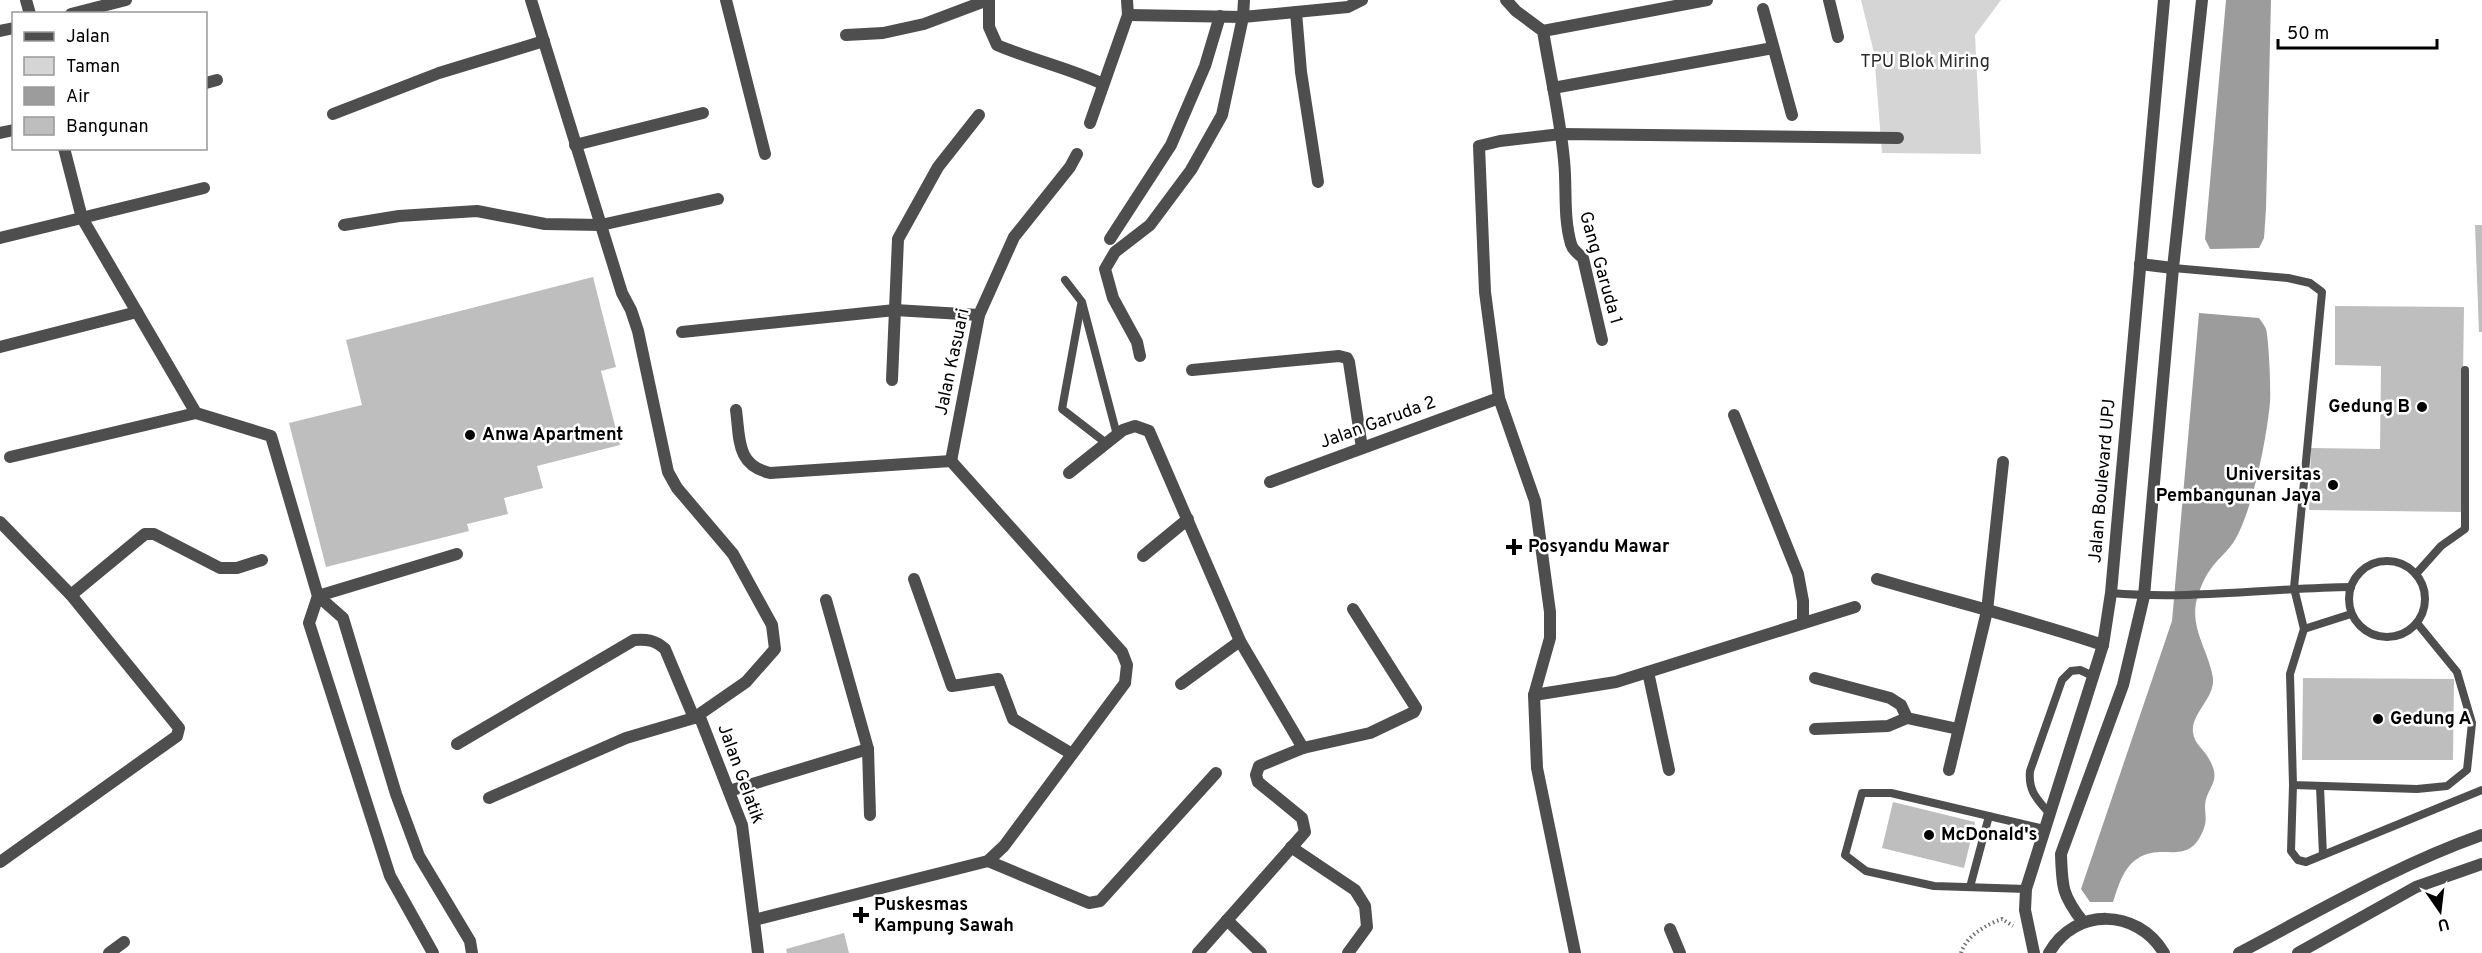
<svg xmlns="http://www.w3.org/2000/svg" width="2482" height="953" font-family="Overpass,sans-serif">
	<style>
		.green { fill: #d5d5d5 }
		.water { fill: #9c9c9c }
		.building { fill: #bebebe }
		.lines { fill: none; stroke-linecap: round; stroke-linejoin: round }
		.path { stroke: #707070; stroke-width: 4; stroke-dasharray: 1.5 3; stroke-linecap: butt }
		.service { stroke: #4e4e4e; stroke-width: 8 }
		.minor { stroke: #4e4e4e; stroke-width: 12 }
		.tertiary { stroke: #4e4e4e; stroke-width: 12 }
		.poi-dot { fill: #000; stroke: #fff; stroke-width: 2 }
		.labels { text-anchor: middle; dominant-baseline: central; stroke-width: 5; stroke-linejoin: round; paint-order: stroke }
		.park-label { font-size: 18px; fill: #2c2c2c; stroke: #fff }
		.street-label { font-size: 18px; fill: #000; stroke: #fff }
		.poi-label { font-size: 18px; font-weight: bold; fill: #000; stroke: #fff; text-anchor: start }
	</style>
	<rect width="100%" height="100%" fill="#fff"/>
	<path class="green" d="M1861,0H2001L1975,35L1981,154L1882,153L1874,53Z"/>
	<g class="water">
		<path d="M2226,0H2271L2266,209L2264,238L2259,248L2210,249L2205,239Z"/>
		<path d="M2199,313L2259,318C2261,321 2265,326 2266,329C2269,340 2271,391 2270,402C2267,437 2253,508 2236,538C2230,550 2217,559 2210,570C2204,578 2198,593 2196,603C2191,630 2209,652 2213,678C2215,698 2191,713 2193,732C2194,744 2204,749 2209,759C2223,783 2206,786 2205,806C2205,813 2207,821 2204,828C2189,869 2163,841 2137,859C2123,868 2118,887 2113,902H2090L2081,889L2172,621Z"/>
	</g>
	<g class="building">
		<path d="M2475,225H2482V332H2479Z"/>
		<path d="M593,277L616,367L601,371L620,445L537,466L543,488L504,498L508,514L467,524L469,531L326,567L289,423L362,405L346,340Z"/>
		<path d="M2335,306L2464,307L2461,512L2309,510L2311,448L2380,449L2381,366L2335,365Z"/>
		<path d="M2303,678L2454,679L2453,760H2302Z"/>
		<path d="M1893,802L1975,822L1964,868L1882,848Z"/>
		<path d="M844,933L849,953H787L786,949Z"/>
	</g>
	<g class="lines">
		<path class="path" d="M1961,953C1966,936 1987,924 2002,919L2013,926"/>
		<g class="service">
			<path d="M2173,268L2288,278L2310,283L2322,292L2294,588L2304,629"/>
			<path d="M1065,280L1082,302L1117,435"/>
			<path d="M1081,305L1062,409L1106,443"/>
			<circle cx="2387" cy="599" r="38"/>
			<path d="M2416,574L2441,546L2465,529V370"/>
			<path d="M2111,593C2191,600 2271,588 2351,587"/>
			<path d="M2351,614L2304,629L2290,674L2293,785L2417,789L2447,786L2467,770L2472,723L2457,672L2417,623"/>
			<path d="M2293,785L2291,851L2298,860L2306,862L2482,790"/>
			<path d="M2320,787L2323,855"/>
			<path d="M2049,813C2037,799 2028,791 2030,771L2062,680L2071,671L2080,670L2093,676"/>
			<path d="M1970,887L1989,816"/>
			<path d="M2026,889L1934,886L1866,871L1845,855L1862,793H1891L2044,829"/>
		</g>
		<g class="minor">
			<path d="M26,0L30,14"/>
			<path d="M726,0L765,154"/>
			<path d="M989,0V27L997,45C1032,60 1069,68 1103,84"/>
			<path d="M1506,0L1516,11L1543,31C1550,74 1560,117 1564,160C1567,188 1563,216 1571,244C1573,251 1578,253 1583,258L1602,340"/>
			<path d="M1829,0L1838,37"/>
			<path d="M1763,9L1792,115"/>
			<path d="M1296,12L1301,72L1318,182"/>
			<path d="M71,14L126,0"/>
			<path d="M1128,15L1243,17L1348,7L1362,0"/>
			<path d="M0,31L14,28"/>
			<path d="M1543,31L1707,0"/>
			<path d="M846,35L883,33L924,24L988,0"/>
			<path d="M206,83L217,80"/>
			<path d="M1553,88L1773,48"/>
			<path d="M333,114L439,73L544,41"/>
			<path d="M1090,123L1128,15L1127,0"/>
			<path d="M0,133L14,130"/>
			<path d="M575,145L703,113"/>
			<path d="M64,148L82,218L196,413L271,436L318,596L457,554"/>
			<path d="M344,225L399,216L477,211L545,224L601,225L718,199"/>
			<path d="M0,238L204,188"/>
			<path d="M1110,239L1171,145L1205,66L1220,16"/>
			<path d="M682,332L895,310L979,315"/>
			<path d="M0,347L137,312"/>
			<path d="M1140,356L1137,342L1113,298L1105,269L1115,252L1150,225L1191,170L1222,115L1243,17L1244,0"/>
			<path d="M1192,370L1339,356L1347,358L1349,362L1362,448"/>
			<path d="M892,380L898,239L938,167L979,115"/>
			<path d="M736,410C740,439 736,465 770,473L951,461"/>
			<path d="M1734,415L1798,574L1803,601V623"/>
			<path d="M10,457L196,413"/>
			<path d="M951,461L979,315L1014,237L1070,167L1077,154"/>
			<path d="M1069,473L1123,430L1135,426L1149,431L1240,641L1303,748"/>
			<path d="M1270,482L1499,398"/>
			<path d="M0,522L71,595L179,728L177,736L0,862"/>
			<path d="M1143,556L1188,519"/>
			<path d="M914,579L952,686L998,679L1013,719L1072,754"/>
			<path d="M1877,579C1952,601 2029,620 2103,645"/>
			<path d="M71,595L145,534H154L220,568H237L262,560"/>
			<path d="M826,600L868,749L870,815"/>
			<path d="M1648,672L1669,770"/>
			<path d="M1815,678L1890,698L1901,705L1907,718"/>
			<path d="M1181,684L1240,641"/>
			<path d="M1534,695L1616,682L1855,607"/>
			<path d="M699,715L742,825L758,953"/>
			<path d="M1815,729L1888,726L1907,718L1958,729"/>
			<path d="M457,744L634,640C647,639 655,640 665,649L694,718"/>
			<path d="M1949,770L1987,611L2003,462"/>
			<path d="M729,791L868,749"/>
			<path d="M489,798L626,738L694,718L746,682L775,649L772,625L733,554L677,488L668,472L638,331L631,310L622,293L531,0"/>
			<path d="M1291,847L1355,890L1365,906L1367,927L1348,953"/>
			<path d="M988,861L1089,903L1100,901L1216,773"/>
			<path d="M754,920L988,861L1004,846L1125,683L1127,665L1122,652L951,461"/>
			<path d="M1227,920L1261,953"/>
			<path d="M1670,929L1680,953"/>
			<path d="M109,953L124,942"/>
			<path d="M433,953L390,876L309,623L318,596L343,618L396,794L419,856L470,941L472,953"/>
			<path d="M1198,953L1305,832L1302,818L1258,782L1256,775L1259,766L1303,748L1370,733L1414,712L1416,708L1353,609"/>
			<path d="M1575,953L1537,768L1534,695L1550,638V612L1535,501L1499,398L1485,292L1479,146L1500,141L1561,134L1898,138"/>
		</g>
		<g class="tertiary">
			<path d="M2140,264L2173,268"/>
			<path d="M2083,922C2062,895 2062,887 2061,854L2123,685L2144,596L2173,268L2202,0"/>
			<path d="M2034,953L2025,910L2026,889L2103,645L2111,593L2164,0"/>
			<path d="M2049,953C2075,907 2137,908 2164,953"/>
			<path d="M2239,953C2319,911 2397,865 2482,835"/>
			<path d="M2298,953L2416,887L2482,864"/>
		</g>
	</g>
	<g class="poi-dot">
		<circle cx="2422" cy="407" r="6"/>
		<circle cx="470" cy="435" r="6"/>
		<circle cx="2333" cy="485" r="6"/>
		<path d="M1511 538h6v6h6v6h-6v6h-6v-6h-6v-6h6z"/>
		<circle cx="2378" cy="719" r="6"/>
		<circle cx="1929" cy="835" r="6"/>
		<path d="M858 906h6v6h6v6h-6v6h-6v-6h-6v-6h6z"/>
	</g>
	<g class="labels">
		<g class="park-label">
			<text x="1925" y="62">TPU Blok Miring</text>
		</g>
		<g class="street-label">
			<text transform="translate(1600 268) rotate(74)">Gang Garuda 1</text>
			<text transform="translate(953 362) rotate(-78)">Jalan Kasuari</text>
			<text transform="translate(1378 423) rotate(-20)">Jalan Garuda 2</text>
			<text transform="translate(2103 481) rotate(-85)">Jalan Boulevard UPJ</text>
			<text transform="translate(740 774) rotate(70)">Jalan Gelatik</text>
		</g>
		<g class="poi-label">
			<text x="2410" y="407" text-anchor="end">Gedung B</text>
			<text x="482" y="435">Anwa Apartment</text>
			<text x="2321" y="475" text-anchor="end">Universitas<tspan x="2321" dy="21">Pembangunan Jaya</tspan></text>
			<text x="1528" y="547">Posyandu Mawar</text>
			<text x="2390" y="719">Gedung A</text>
			<text x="1941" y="835">McDonald's</text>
			<text x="874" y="905">Puskesmas<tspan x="874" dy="21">Kampung Sawah</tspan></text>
		</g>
	</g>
	<rect x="12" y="12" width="195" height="138" fill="#ffffff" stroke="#999999" stroke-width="1.5"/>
	<rect x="24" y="32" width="30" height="9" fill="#4e4e4e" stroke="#999999" stroke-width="1.5"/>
	<text x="66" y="42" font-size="18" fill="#000000">Jalan</text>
	<rect x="24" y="57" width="30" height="18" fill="#d5d5d5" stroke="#999999" stroke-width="1.5"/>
	<text x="66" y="72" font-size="18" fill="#000000">Taman</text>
	<rect x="24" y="87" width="30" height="18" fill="#9c9c9c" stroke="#999999" stroke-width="1.5"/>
	<text x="66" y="102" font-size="18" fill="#000000">Air</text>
	<rect x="24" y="117" width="30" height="18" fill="#bebebe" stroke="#999999" stroke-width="1.5"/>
	<text x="66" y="132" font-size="18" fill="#000000">Bangunan</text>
	<g transform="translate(2440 911) rotate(166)" stroke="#ffffff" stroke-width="4.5" paint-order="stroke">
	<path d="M0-4.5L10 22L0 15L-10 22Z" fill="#000000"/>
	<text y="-9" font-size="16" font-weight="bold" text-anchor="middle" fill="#000000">U</text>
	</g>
	<path d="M2278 39v9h159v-9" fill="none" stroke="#000000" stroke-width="3"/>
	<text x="2287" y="39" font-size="18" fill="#000000" stroke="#ffffff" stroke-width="4.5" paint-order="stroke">50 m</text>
</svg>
